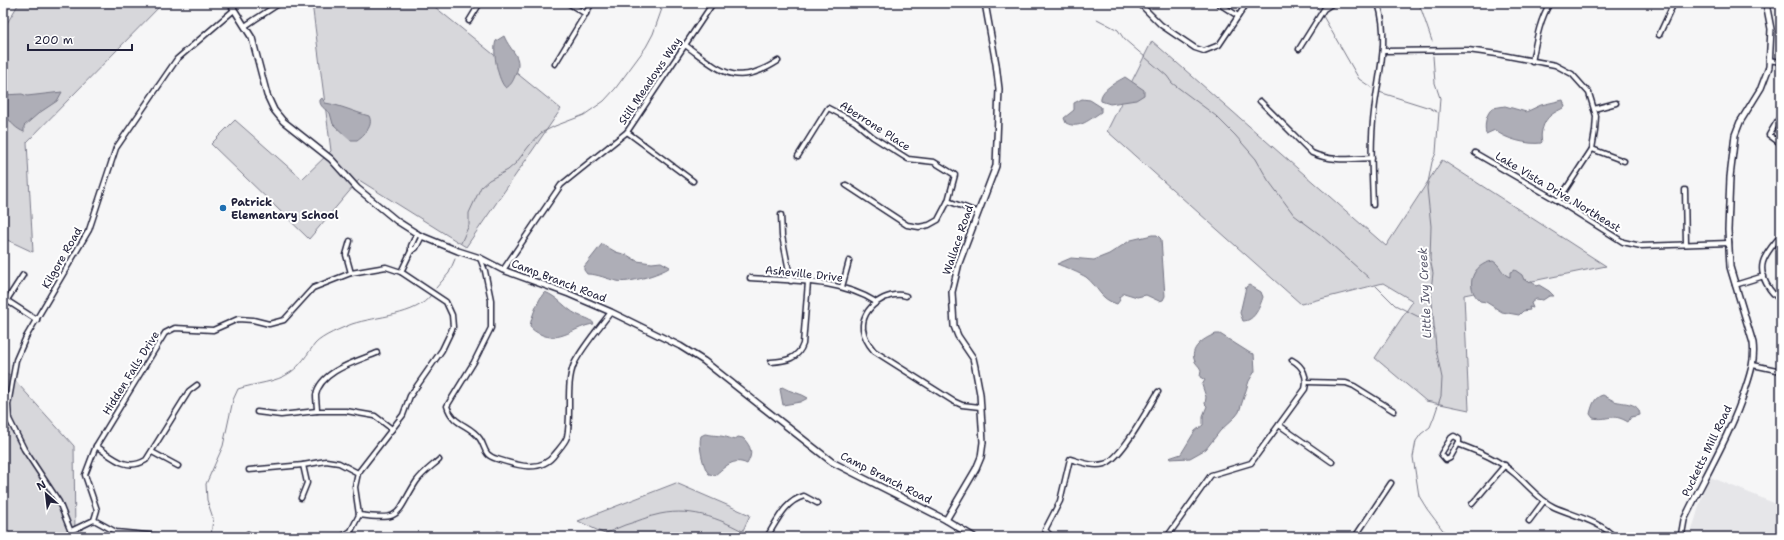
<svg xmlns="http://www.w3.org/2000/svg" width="1784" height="540" font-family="'Shantell Sans',sans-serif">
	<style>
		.built { fill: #e6e6e9 }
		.green { fill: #d7d7db; stroke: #7c7c8b }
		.water { fill: #aeaeb7; stroke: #767685 }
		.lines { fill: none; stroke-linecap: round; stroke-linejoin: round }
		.stream { stroke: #767685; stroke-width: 1 }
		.minor-casing { stroke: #22223b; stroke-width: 7 }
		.tertiary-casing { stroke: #22223b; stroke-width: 8 }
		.minor { stroke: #fff; stroke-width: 4 }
		.tertiary { stroke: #fff; stroke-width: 5 }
		.poi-dot { fill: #1f6fb2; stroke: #fff; stroke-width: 1.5 }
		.labels { text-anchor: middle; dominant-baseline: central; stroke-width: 4; stroke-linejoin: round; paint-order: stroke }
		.street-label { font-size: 11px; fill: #22223b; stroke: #fff }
		.poi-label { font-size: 11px; font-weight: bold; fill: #22223b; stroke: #fff; text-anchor: start }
		.water-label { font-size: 12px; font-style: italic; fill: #5a5a6d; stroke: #fff }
	</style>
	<rect width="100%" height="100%" fill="#f6f6f7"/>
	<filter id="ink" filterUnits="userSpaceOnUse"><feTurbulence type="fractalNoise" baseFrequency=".025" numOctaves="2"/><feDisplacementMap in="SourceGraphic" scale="8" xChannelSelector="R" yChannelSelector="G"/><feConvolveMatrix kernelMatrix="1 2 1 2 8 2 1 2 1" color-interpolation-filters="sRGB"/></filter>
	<g filter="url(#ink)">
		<path class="built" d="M1708,476L1781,506V537H1690Z"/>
		<g class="green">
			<path d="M19,3H163L27,142L33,252L3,238V30Z"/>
			<path d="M312,3H430L561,109L466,247L359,180L309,239L211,144L235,120L302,179L331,151Z"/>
			<path d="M1152,41L1386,246L1442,160L1606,266L1464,295L1469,410L1426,401L1375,358L1413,301L1383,283L1301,304L1107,131Z"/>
			<path d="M3,371L10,375L74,446L75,537H3Z"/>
			<path d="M676,483L750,515L740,537H611L578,521Z"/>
		</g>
		<g class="water">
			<path d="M504,36C511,53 524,56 515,76C513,81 511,85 506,88C498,82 492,50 496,41Z"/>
			<path d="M1125,77L1144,90V95L1136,100L1110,104L1101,101C1099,90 1117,82 1125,77Z"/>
			<path d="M62,92L57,101L39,113L24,126V132C9,126 1,109 3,95L22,94L27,96Z"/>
			<path d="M322,98L325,103C340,105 354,112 369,116C374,126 364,135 357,140H350L333,124L330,113C326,110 319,106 320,100Z"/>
			<path d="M1082,99L1090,100L1101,107V112C1090,119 1079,130 1066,123L1064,118L1074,110V103Z"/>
			<path d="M1563,100L1565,107C1554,113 1546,115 1542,130C1541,134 1541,138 1542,142L1541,143C1529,145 1504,139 1495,130L1486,134C1484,125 1486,113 1493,108L1505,106L1526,112L1541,105Z"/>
			<path d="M1152,235H1157L1161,239L1165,296L1163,300L1159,301L1146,295L1137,297L1124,293L1119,297L1120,300L1117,304C1099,299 1099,287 1086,277C1081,274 1063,266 1057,264L1071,258L1094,260L1109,254L1131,240Z"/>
			<path d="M602,244L616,252L627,255L637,261L652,263L661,262L670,267C661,274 627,284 617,281C607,279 598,274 587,274L584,270V267Z"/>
			<path d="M1493,261C1501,265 1501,274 1510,277V272L1515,270L1522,275L1524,280L1526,279L1527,282L1532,281L1536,286L1539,285L1549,291L1554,296H1549L1543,300L1536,299L1531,303L1533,308L1529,307L1530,310L1523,311L1519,315L1502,312L1486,302L1480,301C1464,287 1472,264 1493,261Z"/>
			<path d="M1249,285L1261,292L1263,297C1260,306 1255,321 1243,321L1240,313L1246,287Z"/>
			<path d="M545,292C558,297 566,309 576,314C583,318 591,318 594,324C575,326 560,344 540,334C536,332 532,330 530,326C531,318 539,297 545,292Z"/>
			<path d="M1216,334H1220L1250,353L1254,354L1255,371L1249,381L1239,412L1236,416L1220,431L1206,449L1190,458L1170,459L1169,458L1181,454L1195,431L1203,425V416L1207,406L1205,404L1206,397L1202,385L1205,380L1200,377L1201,370C1199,365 1195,364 1194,359C1190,347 1206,337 1216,334Z"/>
			<path d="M782,387C790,392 801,393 808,398L800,402L783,405L780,389Z"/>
			<path d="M1603,395C1607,397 1610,399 1614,401C1625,404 1639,402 1640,415L1631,417L1628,422C1611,412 1609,421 1593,418L1590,414C1592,406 1594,397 1603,395Z"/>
			<path d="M705,434C715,436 724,435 734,440L738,437L743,438C752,447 753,454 747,464C733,457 725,467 715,475L709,474C703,468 698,444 701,436Z"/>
			<path d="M497,531L520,534L526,537H493Z"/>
		</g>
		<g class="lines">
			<g class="stream">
				<path d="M1312,3L1315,4L1320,11"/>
				<path d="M1419,3L1432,41"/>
				<path d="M1323,16L1359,79L1372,88"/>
				<path d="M1097,19L1118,30L1124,39L1167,76L1172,83L1216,116L1235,135L1256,159L1268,180L1294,215L1322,236L1369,278"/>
				<path d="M1433,56L1435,83L1440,98L1436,153L1432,162L1427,188L1431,226L1430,259L1433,273L1431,290L1436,349L1442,378L1441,396L1434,417L1430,427L1421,434L1416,441L1413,457L1419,496L1427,509L1448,537"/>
				<path d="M1379,92L1430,108L1437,112"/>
				<path d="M461,243L469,225V213L481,187L489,180L508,170L516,163L529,146L541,133L555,126L584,115L604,101L615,89L646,47L653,34L664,3"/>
				<path d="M1376,286L1395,305L1421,318L1435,330"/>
				<path d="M436,288L449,273L455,259"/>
				<path d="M211,537L213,518L207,500L206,484L223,446L233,400L238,389C255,383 276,383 291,372C301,365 307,354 315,344C322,336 342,328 352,324C376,316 416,316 431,295"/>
				<path d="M433,537H444"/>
				<path d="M594,537C605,535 614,529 625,525C636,522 649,516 660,514C694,507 724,520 753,537"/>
			</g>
			<g class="minor-casing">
				<g id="minor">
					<path d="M568,3L586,14"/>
					<path d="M1139,3L1161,25L1195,48L1204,51L1219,45L1247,3"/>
					<path d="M1218,3L1238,16"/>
					<path d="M469,21L480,3"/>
					<path d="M245,26L280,3"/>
					<path d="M1659,35L1674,3"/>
					<path d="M685,45C720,70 735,89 778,61"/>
					<path d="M1299,49L1324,9L1333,3"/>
					<path d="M1383,51L1468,50L1497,54L1555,65L1572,74L1589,93L1596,116L1595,131L1592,149L1558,201"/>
					<path d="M1769,60L1781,62"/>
					<path d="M1532,62C1536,42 1539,21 1550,3"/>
					<path d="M555,64L592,3"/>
					<path d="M1260,101L1312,153C1332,162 1351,159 1372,158"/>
					<path d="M1594,109L1616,103"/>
					<path d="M1781,115L1769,135L1781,144"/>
					<path d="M627,132L693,181"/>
					<path d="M1592,149L1624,161"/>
					<path d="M1475,153L1558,201L1623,242L1641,246L1729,243"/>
					<path d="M798,156L828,108L855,122L873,137L908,159L934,162L955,175L948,201L938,220L929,225L919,227L907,225L846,185"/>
					<path d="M1685,190L1686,244"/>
					<path d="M948,201L977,212"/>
					<path d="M1373,205C1372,174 1370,143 1374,112C1378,75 1390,40 1378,3"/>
					<path d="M781,215L782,236L791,281"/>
					<path d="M1781,235C1775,243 1766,252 1763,262C1759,276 1770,293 1781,300"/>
					<path d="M350,241L346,255L351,273"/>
					<path d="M411,251L416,248L422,236"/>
					<path d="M480,258L485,271L491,300V328L474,362L447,406C453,426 470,424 480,439C486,448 483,455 497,459C516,465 541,474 555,454C559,449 565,443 567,437C572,414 565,385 574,364C583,346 599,328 611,312"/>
					<path d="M503,270L561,185L627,132L713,3"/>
					<path d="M401,272L411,251V246L417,233"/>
					<path d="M750,278C792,281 840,279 876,302"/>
					<path d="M1735,285L1764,276"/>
					<path d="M842,287L849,261"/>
					<path d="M906,296C887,290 861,308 863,329C864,337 868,344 874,351L953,401L962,405L980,407"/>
					<path d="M3,298L37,320"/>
					<path d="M3,306L23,275"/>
					<path d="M771,362C786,361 798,359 803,344L808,282"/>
					<path d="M1753,365L1781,371"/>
					<path d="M1307,382L1346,383L1354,386L1394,411"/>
					<path d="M317,411C317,406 316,400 316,395C320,371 358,361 377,353"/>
					<path d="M257,412L281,415L317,411H346L375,416L392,429"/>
					<path d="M1279,425L1332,462"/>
					<path d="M1454,436L1459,439V442L1450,458L1446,460L1441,454L1451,438Z"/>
					<path d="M1458,444C1479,452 1498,459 1515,474C1528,485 1539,500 1554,507C1572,515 1602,522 1614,537"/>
					<path d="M96,446C113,457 126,472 146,460L189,391L197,385"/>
					<path d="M152,452L178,466"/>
					<path d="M249,470L303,465L326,461L339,463L358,473"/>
					<path d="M301,498L307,483L303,465"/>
					<path d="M1472,504L1505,465"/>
					<path d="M359,515C403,521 395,515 416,482C422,473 431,467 439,460"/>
					<path d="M94,520L116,532L157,536"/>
					<path d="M1529,521L1544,501"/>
					<path d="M71,531L94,520L97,510L85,475L96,446L165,333L175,328L213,330L238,319L253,320L269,324L284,320L313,288L351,273L386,267L401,272L446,302L452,315L453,327L442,350L410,396L403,415L358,473L355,487L359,515L351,531L341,537"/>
					<path d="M73,537L59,502L24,449L9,419L8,405L16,360L26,337L89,230L116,148L177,59L234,10"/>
					<path d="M247,537L248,534"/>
					<path d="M767,537C777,521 785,501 804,496L817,503"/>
					<path d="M1052,537L1045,530L1060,501L1070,459C1081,462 1093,467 1104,464C1121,460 1148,408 1158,392"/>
					<path d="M1167,537L1211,475L1251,463L1305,389C1308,377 1303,366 1292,360"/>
					<path d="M1355,537L1391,483"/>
				</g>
			</g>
			<g class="tertiary-casing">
				<g id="tertiary">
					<path d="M230,3L252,38L267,95L274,110L283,121L331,159L357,188L397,221L419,235L458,251L480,258L503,270L569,294L611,312L680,346L704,361L832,462L946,520L974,537"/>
					<path d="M946,520L976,469L981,457L983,442L980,394L975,367L973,358L958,336L954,326L952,292L959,263L996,166L999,89L996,64L985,3"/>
					<path d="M1681,537L1684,520C1705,476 1731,434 1746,387C1751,372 1755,359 1753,343L1730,267L1728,230L1730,177L1735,135L1740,122L1761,88L1769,67L1771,29L1766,3"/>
				</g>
			</g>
			<use href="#minor" class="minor"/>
			<use href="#tertiary" class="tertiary"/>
		</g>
	</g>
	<circle class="poi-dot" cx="223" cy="208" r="4"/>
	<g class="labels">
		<g class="street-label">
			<text transform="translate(650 81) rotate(-56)">Still Meadows Way</text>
			<text transform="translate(875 126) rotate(33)">Aberrone Place</text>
			<text transform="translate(1558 192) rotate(31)">Lake Vista Drive Northeast</text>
			<text transform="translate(958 240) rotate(-71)">Wallace Road</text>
			<text transform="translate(62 258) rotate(-60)">Kilgore Road</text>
			<text transform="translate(804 274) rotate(6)">Asheville Drive</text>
			<text transform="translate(559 281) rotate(21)">Camp Branch Road</text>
			<text transform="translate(131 373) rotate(-58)">Hidden Falls Drive</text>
			<text transform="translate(1707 451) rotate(-64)">Pucketts Mill Road</text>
			<text transform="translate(886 478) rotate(27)">Camp Branch Road</text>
		</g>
		<g class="poi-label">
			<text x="231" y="202">Patrick<tspan x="231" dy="13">Elementary School</tspan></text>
		</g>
		<g class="water-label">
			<text transform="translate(1425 293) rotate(-93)">Little Ivy Creek</text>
		</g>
	</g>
	<rect width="1784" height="540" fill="none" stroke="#fff" stroke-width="16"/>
	<rect x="8" y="8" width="1768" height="524" fill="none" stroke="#22223b" stroke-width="1.5" filter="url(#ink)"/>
	<g transform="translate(46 494) rotate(332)" stroke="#ffffff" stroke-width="3" paint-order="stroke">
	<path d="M0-3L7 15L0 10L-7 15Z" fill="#22223b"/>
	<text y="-6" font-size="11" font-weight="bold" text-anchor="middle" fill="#22223b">N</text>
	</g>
	<path d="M28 44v6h104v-6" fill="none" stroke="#22223b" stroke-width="2"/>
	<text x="34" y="44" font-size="12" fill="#22223b" stroke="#ffffff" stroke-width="3" paint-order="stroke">200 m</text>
</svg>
